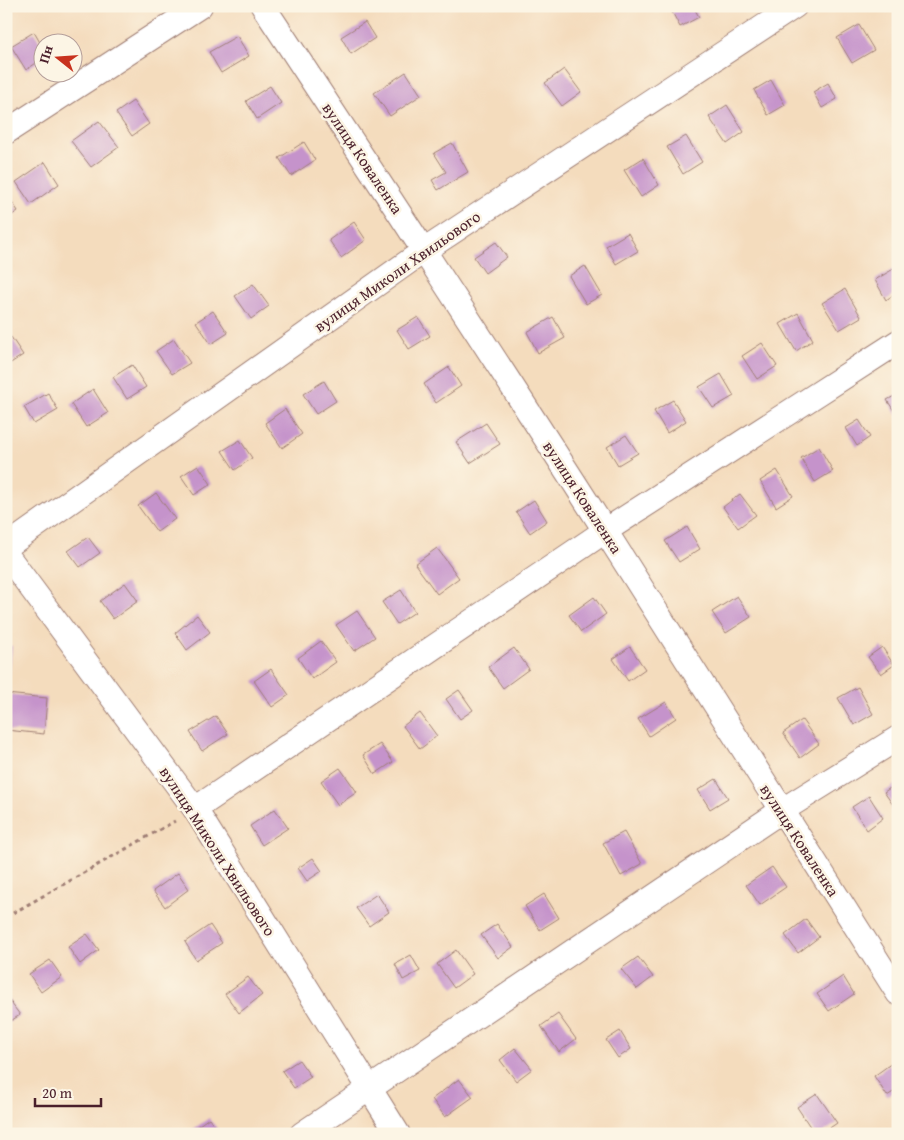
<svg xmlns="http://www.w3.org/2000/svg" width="904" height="1140" font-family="'Gentium Book Plus',serif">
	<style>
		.building { fill: #c593cb }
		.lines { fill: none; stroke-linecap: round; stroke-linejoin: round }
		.minor-casing { stroke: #9f7e74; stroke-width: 26 }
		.path { stroke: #9f7e74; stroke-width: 3; stroke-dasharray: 4 4; stroke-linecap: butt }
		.minor { stroke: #fff; stroke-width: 24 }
		.labels { text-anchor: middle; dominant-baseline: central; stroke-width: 5; stroke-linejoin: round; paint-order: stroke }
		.street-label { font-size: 16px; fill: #4a1f2b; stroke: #fcf5e5 }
	</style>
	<rect width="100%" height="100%" fill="#fcf5e5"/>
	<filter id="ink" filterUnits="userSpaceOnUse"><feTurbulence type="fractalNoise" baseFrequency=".02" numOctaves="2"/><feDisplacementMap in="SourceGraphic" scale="10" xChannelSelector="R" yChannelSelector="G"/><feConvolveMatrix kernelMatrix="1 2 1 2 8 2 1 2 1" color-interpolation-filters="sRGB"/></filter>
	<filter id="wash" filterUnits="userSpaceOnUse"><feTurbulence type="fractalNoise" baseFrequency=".0096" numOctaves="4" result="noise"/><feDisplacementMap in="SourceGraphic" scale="20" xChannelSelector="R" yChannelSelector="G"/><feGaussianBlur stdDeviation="1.12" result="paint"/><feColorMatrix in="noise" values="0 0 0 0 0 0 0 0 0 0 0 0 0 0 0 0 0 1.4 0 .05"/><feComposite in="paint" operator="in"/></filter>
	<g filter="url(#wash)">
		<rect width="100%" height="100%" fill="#f4dcbd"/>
		<g id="blocks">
			<g class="building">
				<path d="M674,6H693L699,17L680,27L670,8Z"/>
				<path d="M365,22L375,38L351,54L341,37Z"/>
				<path d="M859,25L874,50L852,63L837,38Z"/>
				<path d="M34,32L42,46V59L26,70L11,46Z"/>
				<path d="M237,36L249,56L221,73L209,52Z"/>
				<path d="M564,69L581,92L562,106L545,83Z"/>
				<path d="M406,72L421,95L390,116L374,93Z"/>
				<path d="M771,80L785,105L768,115L754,90Z"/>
				<path d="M828,83L837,99L822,108L813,92Z"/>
				<path d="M270,86L281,103L257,119L246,101Z"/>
				<path d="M133,101L149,124L132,136L116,113Z"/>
				<path d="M727,105L744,132L727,144L709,117Z"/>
				<path d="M99,121L119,147L91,167L71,141Z"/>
				<path d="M686,136L702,162L683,174L667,147Z"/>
				<path d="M304,142L315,160L291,176L279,158Z"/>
				<path d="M452,143L468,172L438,190L432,180L446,172L434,153Z"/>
				<path d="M643,158L659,185L641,197L624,170Z"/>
				<path d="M45,162L59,184L31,204L16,182Z"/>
				<path d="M6,193L18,211L6,219Z"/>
				<path d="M354,222L366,240L341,258L329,240Z"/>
				<path d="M628,233L638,251L616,264L606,246Z"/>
				<path d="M496,242L507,257L485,273L474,257Z"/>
				<path d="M585,266L602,295L586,304L569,276Z"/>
				<path d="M895,268L898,273V292L886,300L875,280Z"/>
				<path d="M253,284L269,306L251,319L235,296Z"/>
				<path d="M845,289L861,317L839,330L822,303Z"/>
				<path d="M213,311L228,333L211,344L196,322Z"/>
				<path d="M798,313L813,340L796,351L780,324Z"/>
				<path d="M418,317L430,336L409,349L397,330Z"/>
				<path d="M553,317L565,338L538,353L527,332Z"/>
				<path d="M11,337L23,355L6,366V340Z"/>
				<path d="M174,339L190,363L172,374L156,351Z"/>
				<path d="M762,343L777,366L757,379L742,356Z"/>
				<path d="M132,365L146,387L127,399L113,377Z"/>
				<path d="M449,367L461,386L436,403L424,384Z"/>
				<path d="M721,374L734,396L713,408L699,387Z"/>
				<path d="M324,381L336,401L316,414L303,394Z"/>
				<path d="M93,389L108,413L86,427L71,404Z"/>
				<path d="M48,393L58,410L34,424L24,407Z"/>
				<path d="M898,394V417L887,400Z"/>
				<path d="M673,400L686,421L667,433L654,411Z"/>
				<path d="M285,409L302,434L282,448L265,423Z"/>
				<path d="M859,420L870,437L857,446L846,428Z"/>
				<path d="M486,423L500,444L470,463L456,442Z"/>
				<path d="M626,435L638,453L618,465L607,447Z"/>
				<path d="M240,440L252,458L235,470L222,451Z"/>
				<path d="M819,447L833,471L815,482L801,458Z"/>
				<path d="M198,465L211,484L194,495L181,476Z"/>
				<path d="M777,470L793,496L776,507L760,481Z"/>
				<path d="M156,493L175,519L157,532L138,506Z"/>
				<path d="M740,494L756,515L738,528L723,507Z"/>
				<path d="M534,500L547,521L530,533L516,512Z"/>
				<path d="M687,527L700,549L679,562L665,541Z"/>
				<path d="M88,537L100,553L80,567L68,551Z"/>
				<path d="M437,548L459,578L437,594L415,564Z"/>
				<path d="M125,583L138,601L113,619L100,601Z"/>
				<path d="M401,590L415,612L397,624L382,602Z"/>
				<path d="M737,596L751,617L726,633L712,612Z"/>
				<path d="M594,597L606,614L581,632L569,615Z"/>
				<path d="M357,611L375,637L354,651L336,625Z"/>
				<path d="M197,615L210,632L187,650L175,633Z"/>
				<path d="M321,641L336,662L312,679L298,658Z"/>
				<path d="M6,645L12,646L8,687H6Z"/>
				<path d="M630,647L645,669L628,681L613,659Z"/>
				<path d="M882,647L894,665L881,674L868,657Z"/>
				<path d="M514,648L529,669L503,688L488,667Z"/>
				<path d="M271,669L289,695L272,707L254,681Z"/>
				<path d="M858,687L873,714L854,725L838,698Z"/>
				<path d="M459,690L473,710L460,719L446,699Z"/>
				<path d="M6,694L47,698L44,734L6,730Z"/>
				<path d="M666,702L676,718L649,736L638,719Z"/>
				<path d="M420,713L437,736L420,749L403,726Z"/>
				<path d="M216,716L228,734L202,751L190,732Z"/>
				<path d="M802,720L819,744L800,758L783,733Z"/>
				<path d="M380,744L393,762L375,774L363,755Z"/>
				<path d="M340,768L357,792L338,805L321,781Z"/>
				<path d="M716,779L728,798L710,809L698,790Z"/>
				<path d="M898,783V812L884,792Z"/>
				<path d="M869,796L883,818L867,830L852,807Z"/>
				<path d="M275,809L288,828L262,845L250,826Z"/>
				<path d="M624,832L642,864L621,876L603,843Z"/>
				<path d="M313,858L322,871L307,881L298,868Z"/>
				<path d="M772,867L786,887L760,905L746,885Z"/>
				<path d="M178,873L189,889L165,907L153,891Z"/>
				<path d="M377,894L389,912L369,926L356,908Z"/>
				<path d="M544,894L559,918L540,930L525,906Z"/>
				<path d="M806,919L819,937L798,953L785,935Z"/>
				<path d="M497,924L513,947L498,958L481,935Z"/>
				<path d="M210,925L222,943L196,960L185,942Z"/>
				<path d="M87,934L99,950L80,964L68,947Z"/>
				<path d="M456,950L473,974L454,988L437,964Z"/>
				<path d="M411,955L420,971L403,980L395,964Z"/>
				<path d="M638,957L653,977L637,989L621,969Z"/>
				<path d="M50,960L62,977L41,992L29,974Z"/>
				<path d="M843,976L854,994L829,1011L817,994Z"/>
				<path d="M248,977L262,995L239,1013L225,994Z"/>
				<path d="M6,996L20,1015L6,1024Z"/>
				<path d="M558,1014L576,1039L559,1052L541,1026Z"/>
				<path d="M620,1031L631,1049L618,1058L606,1040Z"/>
				<path d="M515,1048L532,1069L516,1081L500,1060Z"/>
				<path d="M299,1060L311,1077L294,1088L282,1071Z"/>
				<path d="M892,1063L898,1072V1089L887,1096L874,1076Z"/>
				<path d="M459,1079L473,1097L445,1117L432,1099Z"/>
				<path d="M817,1094L837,1123L821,1134H815L797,1107Z"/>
				<path d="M209,1118L221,1134H194L192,1130Z"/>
			</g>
		</g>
	</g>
	<g filter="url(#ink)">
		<use href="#blocks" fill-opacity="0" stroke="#9f7e74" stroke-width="1"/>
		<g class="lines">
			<g class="minor-casing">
				<g id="minor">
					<path d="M263,6C378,180 492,354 604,529C703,683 799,839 898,993"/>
					<path d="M6,132L200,6"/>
					<path d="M6,547L425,250L795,6"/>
					<path d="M6,554L195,809L398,1134"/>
					<path d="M195,809L605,531L898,342"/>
					<path d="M302,1134L781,811L898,738"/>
				</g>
			</g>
			<path class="path" d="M6,917L175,821"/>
			<use href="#minor" class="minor"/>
		</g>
	</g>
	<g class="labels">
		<g class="street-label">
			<text transform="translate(363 158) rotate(56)">вулиця Коваленка</text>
			<text transform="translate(397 271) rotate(-35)">вулиця Миколи Хвильового</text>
			<text transform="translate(583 497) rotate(57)">вулиця Коваленка</text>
			<text transform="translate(800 840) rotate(57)">вулиця Коваленка</text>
			<text transform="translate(218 851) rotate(57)">вулиця Миколи Хвильового</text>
		</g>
	</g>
	<rect width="904" height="1140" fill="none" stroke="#fcf5e5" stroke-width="25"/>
	<g transform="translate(58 58) rotate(287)"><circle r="24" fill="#fcf5e5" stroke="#b59f9b"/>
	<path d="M0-4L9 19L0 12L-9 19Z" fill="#c8321e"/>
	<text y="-8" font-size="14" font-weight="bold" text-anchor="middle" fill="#4a1f2b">Пн</text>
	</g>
	<path d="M35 1098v8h66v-8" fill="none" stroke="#4a1f2b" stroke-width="2.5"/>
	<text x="42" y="1098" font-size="15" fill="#4a1f2b" stroke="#fcf5e5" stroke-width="4" paint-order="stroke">20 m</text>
</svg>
